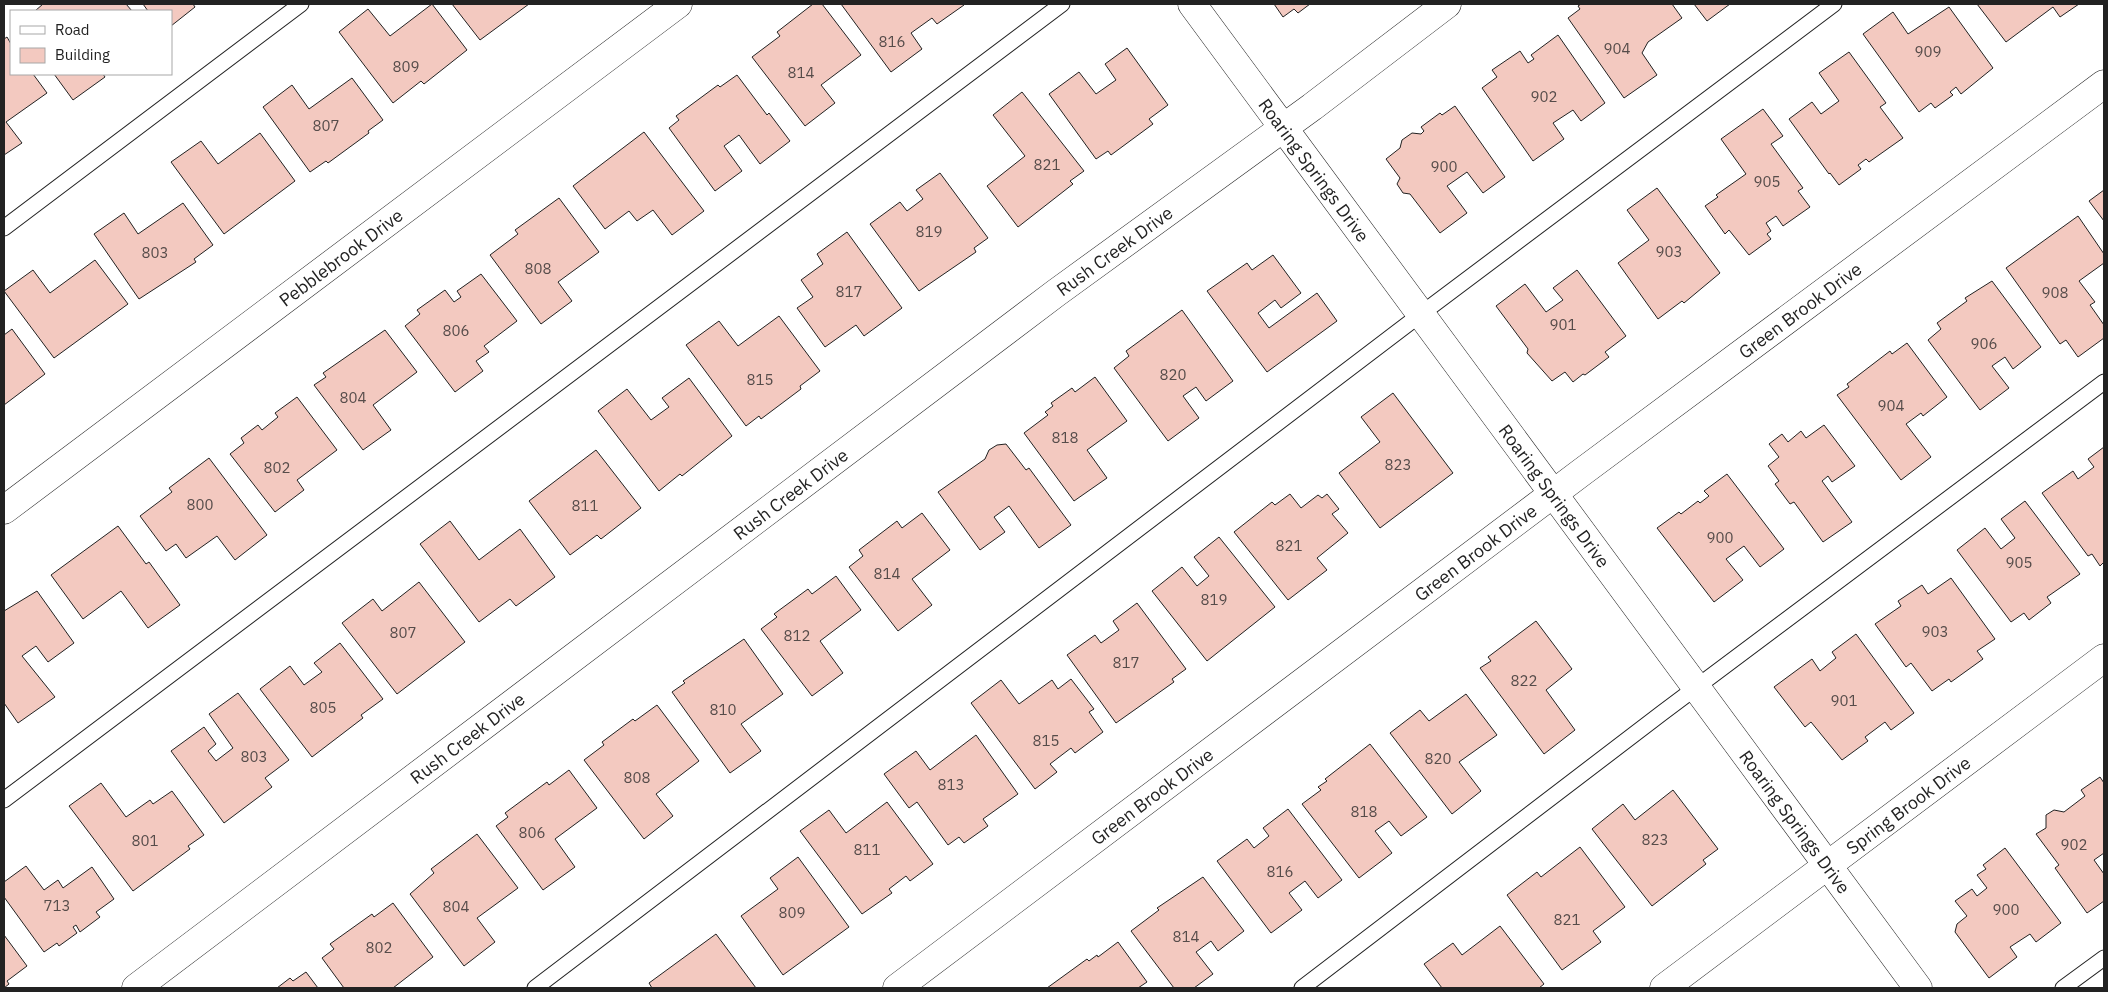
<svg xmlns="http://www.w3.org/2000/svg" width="2108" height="992" font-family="'IBM Plex Sans',sans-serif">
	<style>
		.building { fill: #f3c9c0; stroke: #222 }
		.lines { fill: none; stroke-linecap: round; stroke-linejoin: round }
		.service-casing { stroke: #222; stroke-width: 17 }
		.minor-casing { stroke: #222; stroke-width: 29 }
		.tertiary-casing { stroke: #222; stroke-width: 29 }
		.service { stroke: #fff; stroke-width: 15 }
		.minor { stroke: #fff; stroke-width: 28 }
		.tertiary { stroke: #fff; stroke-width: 28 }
		.labels { text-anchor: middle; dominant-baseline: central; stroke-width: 4; stroke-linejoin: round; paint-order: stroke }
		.number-label { font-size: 15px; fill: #564c4a }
		.street-label { font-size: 18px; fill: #222; stroke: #fff }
	</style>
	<rect width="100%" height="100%" fill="#fff"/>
	<g class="building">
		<path d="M43,4H126L132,11H35Z"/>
		<path d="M143,4H193L195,7L171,26V11H148Z"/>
		<path d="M432,4L467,50L424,84L421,81L393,103L339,32L368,9L390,36Z"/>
		<path d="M452,4H529L480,40Z"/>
		<path d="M813,4H822L861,55L821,85L835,103L805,126L752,57L780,36L777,32Z"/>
		<path d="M841,4H963L964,5L937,24L932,18L911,33L922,49L891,72Z"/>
		<path d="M1274,4H1310L1298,13L1294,9L1283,17Z"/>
		<path d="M1581,4H1672L1682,18L1648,42L1642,53L1657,75L1624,98L1568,18L1580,9L1578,6Z"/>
		<path d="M1694,4H1730L1707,21Z"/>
		<path d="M1977,4H2079L2060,17L2053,7L2006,42Z"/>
		<path d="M1949,7L1993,68L1961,94L1956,87L1950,92L1953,95L1935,108L1931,103L1919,112L1863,34L1893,12L1908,34Z"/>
		<path d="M1558,35L1605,103L1581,121L1573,110L1553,123L1564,139L1533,161L1482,88L1497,77L1492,70L1520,51L1528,63L1534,59L1531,55Z"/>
		<path d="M7,37L11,44V74H33L47,93L6,122L22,143L4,155V39Z"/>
		<path d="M1127,48L1168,105L1149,119L1153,124L1111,155L1108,151L1096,159L1049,94L1079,72L1096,94L1116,80L1105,64Z"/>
		<path d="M1849,52L1886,103L1880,107L1903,138L1869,162L1866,159L1858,165L1861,169L1839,185L1830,173L1829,174L1789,119L1812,102L1821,114L1839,101L1819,73Z"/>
		<path d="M54,74H103L105,77L73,100Z"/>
		<path d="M737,75L767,115L769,113L790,141L760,164L739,135L724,146L742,171L715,191L669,128L679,120L676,116L718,85L720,87Z"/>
		<path d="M352,78L383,120L368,131L369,133L328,163L326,161L310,172L263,107L292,85L309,109Z"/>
		<path d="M1022,92L1084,171L1070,181L1073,184L1018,227L987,186L1025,156L993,115Z"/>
		<path d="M1455,106L1505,177L1483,193L1467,172L1447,186L1467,213L1440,233L1410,194L1403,193L1397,184L1400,178L1386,159L1400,148L1402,140L1412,133L1421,134L1424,131L1421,127L1440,113L1442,115Z"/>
		<path d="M1763,109L1783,136L1771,144L1803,188L1798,191L1810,207L1783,226L1776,216L1766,223L1771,231L1767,234L1771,239L1749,255L1729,230L1725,234L1705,206L1718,197L1716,195L1746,174L1721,139Z"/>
		<path d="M644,132L704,211L672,235L653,210L637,221L629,211L605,229L573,186Z"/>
		<path d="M260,133L295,181L224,234L171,162L201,141L218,164Z"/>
		<path d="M940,173L988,238L974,248L976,252L919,291L870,224L900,202L907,211L923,199L916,190Z"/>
		<path d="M1657,188L1720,273L1684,303L1682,301L1658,319L1618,263L1649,240L1627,210Z"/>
		<path d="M2104,190V221L2089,201Z"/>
		<path d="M559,198L599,252L558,282L572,301L541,324L490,255L518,234L515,230Z"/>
		<path d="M183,203L213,245L194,259L196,262L139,299L94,234L124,213L138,234Z"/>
		<path d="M2078,216L2104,254V263L2079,281L2095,302L2090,305L2104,325V338L2078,357L2066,340L2060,344L2006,268Z"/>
		<path d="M847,232L902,308L864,336L856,325L825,347L797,308L813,297L801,280L823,264L817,254Z"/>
		<path d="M1273,255L1301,293L1281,308L1275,300L1258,313L1269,328L1317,293L1337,321L1267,372L1207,291L1247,263L1252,270Z"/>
		<path d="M95,260L128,304L54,358L4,291L33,270L50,293Z"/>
		<path d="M1577,270L1626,336L1605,352L1609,357L1585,375L1583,374L1573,382L1565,372L1552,381L1527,353L1528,349L1496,306L1525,284L1546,312L1563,300L1553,288Z"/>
		<path d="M481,274L517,321L484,346L489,352L476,361L483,371L455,392L405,326L420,314L417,310L445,290L454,302L461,297L457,291Z"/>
		<path d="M1992,281L2041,347L2013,369L2005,357L1992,366L2009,388L1980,410L1928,340L1941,329L1937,323L1967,301L1965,298Z"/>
		<path d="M1182,310L1233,381L1206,401L1196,387L1183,396L1199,418L1168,441L1114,368L1129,356L1126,351Z"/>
		<path d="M779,316L820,371L800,386L801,389L761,419L759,416L746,426L686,345L719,321L738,346Z"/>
		<path d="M12,329L45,374L4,405V335Z"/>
		<path d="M385,330L417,372L373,405L391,430L363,450L314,385L326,377L323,373Z"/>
		<path d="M1907,343L1947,397L1923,416L1921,413L1906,424L1931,457L1901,480L1837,395L1849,387L1847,384L1890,351L1892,354Z"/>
		<path d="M1095,377L1127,421L1087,450L1107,478L1074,501L1024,433L1048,415L1045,412L1053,406L1051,403L1072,388L1075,392Z"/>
		<path d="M689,378L732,436L682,476L680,474L659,491L598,411L627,389L651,420L669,407L662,398Z"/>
		<path d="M1393,393L1453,473L1380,528L1339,473L1380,442L1361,417Z"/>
		<path d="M297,397L337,450L297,480L304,490L275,512L230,454L244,443L241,438L258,425L262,430L278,417L275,413Z"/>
		<path d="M1824,425L1855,466L1832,482L1828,476L1822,481L1852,522L1823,542L1794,502L1790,504L1775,484L1779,481L1768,466L1779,457L1769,444L1782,434L1788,442L1801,431L1806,438Z"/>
		<path d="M1006,444L1026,470L1029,468L1071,525L1039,548L1009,506L994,517L1005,532L980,550L938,492L985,459L989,450L997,445Z"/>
		<path d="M2104,447V562L2100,566L2092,554L2088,556L2042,493L2073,471L2078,479L2094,467L2088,459Z"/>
		<path d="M596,450L641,508L601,539L597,535L570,555L529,501Z"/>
		<path d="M209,458L267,535L235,560L217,536L186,558L176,544L166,551L140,516L172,492L169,488Z"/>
		<path d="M1727,474L1784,549L1760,567L1744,546L1726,559L1743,580L1714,602L1657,528L1679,512L1681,514L1698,501L1700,503L1709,496L1704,491Z"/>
		<path d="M1290,494L1301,508L1318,495L1322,498L1327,494L1339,509L1332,514L1348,533L1317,558L1327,570L1288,600L1234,532L1272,502L1275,505Z"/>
		<path d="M2025,501L2080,574L2047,597L2051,603L2029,620L2024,613L2011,622L1957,550L1985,528L2001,549L2015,538L2001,519Z"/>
		<path d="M922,513L950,550L912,579L932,605L898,631L849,567L863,556L859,550L897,521L902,528Z"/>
		<path d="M450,521L479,560L520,529L555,577L516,606L510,599L479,622L420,544Z"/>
		<path d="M118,526L146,564L149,562L180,605L148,628L121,591L83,619L51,575Z"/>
		<path d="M1219,537L1275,607L1207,661L1152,591L1182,567L1197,586L1209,576L1194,557Z"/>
		<path d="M836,576L861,610L820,641L843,673L812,696L761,629L777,617L774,614L808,589L812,594Z"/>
		<path d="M1951,578L1995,639L1977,651L1983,659L1951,682L1949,679L1932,691L1911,663L1906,667L1875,624L1901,606L1898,601L1922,585L1928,594Z"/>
		<path d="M419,582L465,642L397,694L342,623L373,599L382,611Z"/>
		<path d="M37,591L74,643L48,662L36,646L22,656L55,697L18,723L4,703V611Z"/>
		<path d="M1137,603L1186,669L1172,679L1174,682L1116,723L1067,655L1095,635L1101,643L1119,630L1113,621Z"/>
		<path d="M1536,621L1572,669L1546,690L1575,730L1544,754L1480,668L1491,661L1488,657Z"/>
		<path d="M1856,634L1914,713L1891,730L1885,722L1865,737L1868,741L1842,760L1811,722L1805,727L1774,687L1812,659L1820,671L1836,658L1832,652Z"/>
		<path d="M744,639L783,694L741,724L761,751L730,773L672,692L685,683L683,681Z"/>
		<path d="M340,643L383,699L361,715L363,718L312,757L260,689L290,666L304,685L322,672L314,663Z"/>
		<path d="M1071,679L1094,709L1089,712L1103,732L1075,753L1071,748L1050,764L1057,772L1035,789L971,703L1001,680L1019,704L1052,680L1058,689Z"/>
		<path d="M238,693L289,760L265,778L272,787L224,823L171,751L204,727L216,744L208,751L216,761L233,748L209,714Z"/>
		<path d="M1466,694L1497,735L1459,762L1481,791L1452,814L1390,733L1420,710L1429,721Z"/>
		<path d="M657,705L699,761L656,794L673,816L644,839L584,760L604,745L602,742L633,719L635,721Z"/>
		<path d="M976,735L1018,794L983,819L988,826L964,843L959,837L948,845L917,802L909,808L884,774L916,751L930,770Z"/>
		<path d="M1370,744L1427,817L1401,836L1389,821L1375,831L1392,853L1359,878L1302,804L1321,790L1318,787L1327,781L1325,779Z"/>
		<path d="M569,770L597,808L555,839L575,867L543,890L496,826L508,817L505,813L547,782L549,785Z"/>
		<path d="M2100,777L2104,783V853L2094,860L2104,874V901L2087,913L2055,868L2059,865L2036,834L2046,828V815L2054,810L2064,812L2085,796L2081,790Z"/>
		<path d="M101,783L126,817L150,800L153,804L172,791L204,835L188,846L190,849L133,891L69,806Z"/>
		<path d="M1673,790L1718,849L1703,860L1706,864L1652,906L1592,829L1623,804L1635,820Z"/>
		<path d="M887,802L933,864L910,881L906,876L889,889L892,893L862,914L800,831L829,810L846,833Z"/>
		<path d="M1288,809L1342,880L1318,898L1305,881L1289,893L1302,910L1271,933L1217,861L1247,839L1254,848L1269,836L1263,828Z"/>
		<path d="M477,834L518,888L477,918L495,942L464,966L410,894L434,873L431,869Z"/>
		<path d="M1580,847L1625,907L1593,931L1601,942L1562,970L1507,895L1537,872L1541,877Z"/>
		<path d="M2005,848L2061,923L2036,942L2030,934L2010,947L2017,957L1989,978L1955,932L1957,924L1967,916L1955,901L1972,889L1977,896L1987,888L1977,875L1986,869L1983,865Z"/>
		<path d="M798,857L849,927L783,975L741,916L778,889L770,878Z"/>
		<path d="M26,866L44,890L58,880L63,888L92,867L114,899L96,912L100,917L80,932L76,925L73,927L77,933L59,946L57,943L44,952L4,897V882Z"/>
		<path d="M1203,877L1244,931L1218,951L1211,941L1196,952L1213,974L1194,988H1174L1131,931L1159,910L1157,908Z"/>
		<path d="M393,903L433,957L393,988H344L322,958L334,949L330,944L372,914L374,917Z"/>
		<path d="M1500,926L1544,984L1539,988H1442L1424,964L1453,943L1462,955Z"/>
		<path d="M716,934L756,988H652L649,983Z"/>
		<path d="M4,935L27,966L7,981L9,984L4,988Z"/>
		<path d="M1118,942L1147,982L1138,988H1047L1087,959L1089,961L1097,955L1098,957Z"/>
		<path d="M306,972L318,988H277L290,978L293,981Z"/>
	</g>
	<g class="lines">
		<g class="service-casing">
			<g id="service">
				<path d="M4,228L301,4"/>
				<path d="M4,800L1062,4"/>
				<path d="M535,988L1421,314L1834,4"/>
				<path d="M1302,988L1662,713L2104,382"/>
				<path d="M2063,988L2104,958"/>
			</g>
		</g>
		<g class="minor-casing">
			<g id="minor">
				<path id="s1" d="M4,510L678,4"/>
				<path id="s2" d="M136,988L1056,293L1312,107L1447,4"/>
				<path id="s3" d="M897,988L1582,472L2104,84"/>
				<path id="s4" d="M1664,988L2104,658"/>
			</g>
		</g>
		<g class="tertiary-casing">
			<g id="tertiary">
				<path id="s5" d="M1192,4L1918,988"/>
			</g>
		</g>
		<use href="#service" class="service"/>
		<use href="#minor" class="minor"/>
		<use href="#tertiary" class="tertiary"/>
	</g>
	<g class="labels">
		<g class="number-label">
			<text x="892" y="41">816</text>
			<text x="1617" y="48">904</text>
			<text x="1928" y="51">909</text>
			<text x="406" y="66">809</text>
			<text x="801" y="72">814</text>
			<text x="1544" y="96">902</text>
			<text x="326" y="125">807</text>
			<text x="1047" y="164">821</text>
			<text x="1444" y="166">900</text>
			<text x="1767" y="181">905</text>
			<text x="929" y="231">819</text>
			<text x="1669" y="251">903</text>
			<text x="155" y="252">803</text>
			<text x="538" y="268">808</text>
			<text x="849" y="291">817</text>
			<text x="2055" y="292">908</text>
			<text x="1563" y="324">901</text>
			<text x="456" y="330">806</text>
			<text x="1984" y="343">906</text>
			<text x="1173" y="374">820</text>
			<text x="760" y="379">815</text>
			<text x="353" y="397">804</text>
			<text x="1891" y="405">904</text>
			<text x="1065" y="437">818</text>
			<text x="1398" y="464">823</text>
			<text x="277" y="467">802</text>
			<text x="200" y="504">800</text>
			<text x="585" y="505">811</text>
			<text x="1720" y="537">900</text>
			<text x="1289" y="545">821</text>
			<text x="2019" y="562">905</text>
			<text x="887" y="573">814</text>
			<text x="1214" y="599">819</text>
			<text x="1935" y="631">903</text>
			<text x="403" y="632">807</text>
			<text x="797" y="635">812</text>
			<text x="1126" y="662">817</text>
			<text x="1524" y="680">822</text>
			<text x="1844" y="700">901</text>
			<text x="323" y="707">805</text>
			<text x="723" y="709">810</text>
			<text x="1046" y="740">815</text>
			<text x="254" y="756">803</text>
			<text x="1438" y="758">820</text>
			<text x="637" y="777">808</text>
			<text x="951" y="784">813</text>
			<text x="1364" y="811">818</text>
			<text x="532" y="832">806</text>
			<text x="1655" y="839">823</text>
			<text x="145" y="840">801</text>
			<text x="2074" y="844">902</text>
			<text x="867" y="849">811</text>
			<text x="1280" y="871">816</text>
			<text x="57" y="905">713</text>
			<text x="456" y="906">804</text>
			<text x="2006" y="909">900</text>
			<text x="792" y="912">809</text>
			<text x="1567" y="919">821</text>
			<text x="1186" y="936">814</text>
			<text x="379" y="947">802</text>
		</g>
		<g class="street-label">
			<text stroke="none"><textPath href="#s5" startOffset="206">Roaring Springs Drive</textPath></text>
			<text stroke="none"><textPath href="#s2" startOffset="1225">Rush Creek Drive</textPath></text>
			<text stroke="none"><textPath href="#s1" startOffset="421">Pebblebrook Drive</textPath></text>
			<text stroke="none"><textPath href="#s3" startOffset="1129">Green Brook Drive</textPath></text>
			<text stroke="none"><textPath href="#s2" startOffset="820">Rush Creek Drive</textPath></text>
			<text stroke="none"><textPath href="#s5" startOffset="611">Roaring Springs Drive</textPath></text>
			<text stroke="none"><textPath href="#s3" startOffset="724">Green Brook Drive</textPath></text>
			<text stroke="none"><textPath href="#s2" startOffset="415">Rush Creek Drive</textPath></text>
			<text stroke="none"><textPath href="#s3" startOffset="319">Green Brook Drive</textPath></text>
			<text stroke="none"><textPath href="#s4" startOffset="305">Spring Brook Drive</textPath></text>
			<text stroke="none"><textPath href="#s5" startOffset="1016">Roaring Springs Drive</textPath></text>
		</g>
	</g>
	<rect width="2108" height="992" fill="none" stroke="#222222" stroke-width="10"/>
	<rect x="10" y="10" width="162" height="65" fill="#ffffff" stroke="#a7a7a7"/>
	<rect x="20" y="26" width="25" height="8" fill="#ffffff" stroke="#a7a7a7"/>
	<text x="55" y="35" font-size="15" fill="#222222">Road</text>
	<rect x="20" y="48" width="25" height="15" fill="#f3c9c0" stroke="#a7a7a7"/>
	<text x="55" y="60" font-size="15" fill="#222222">Building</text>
</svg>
